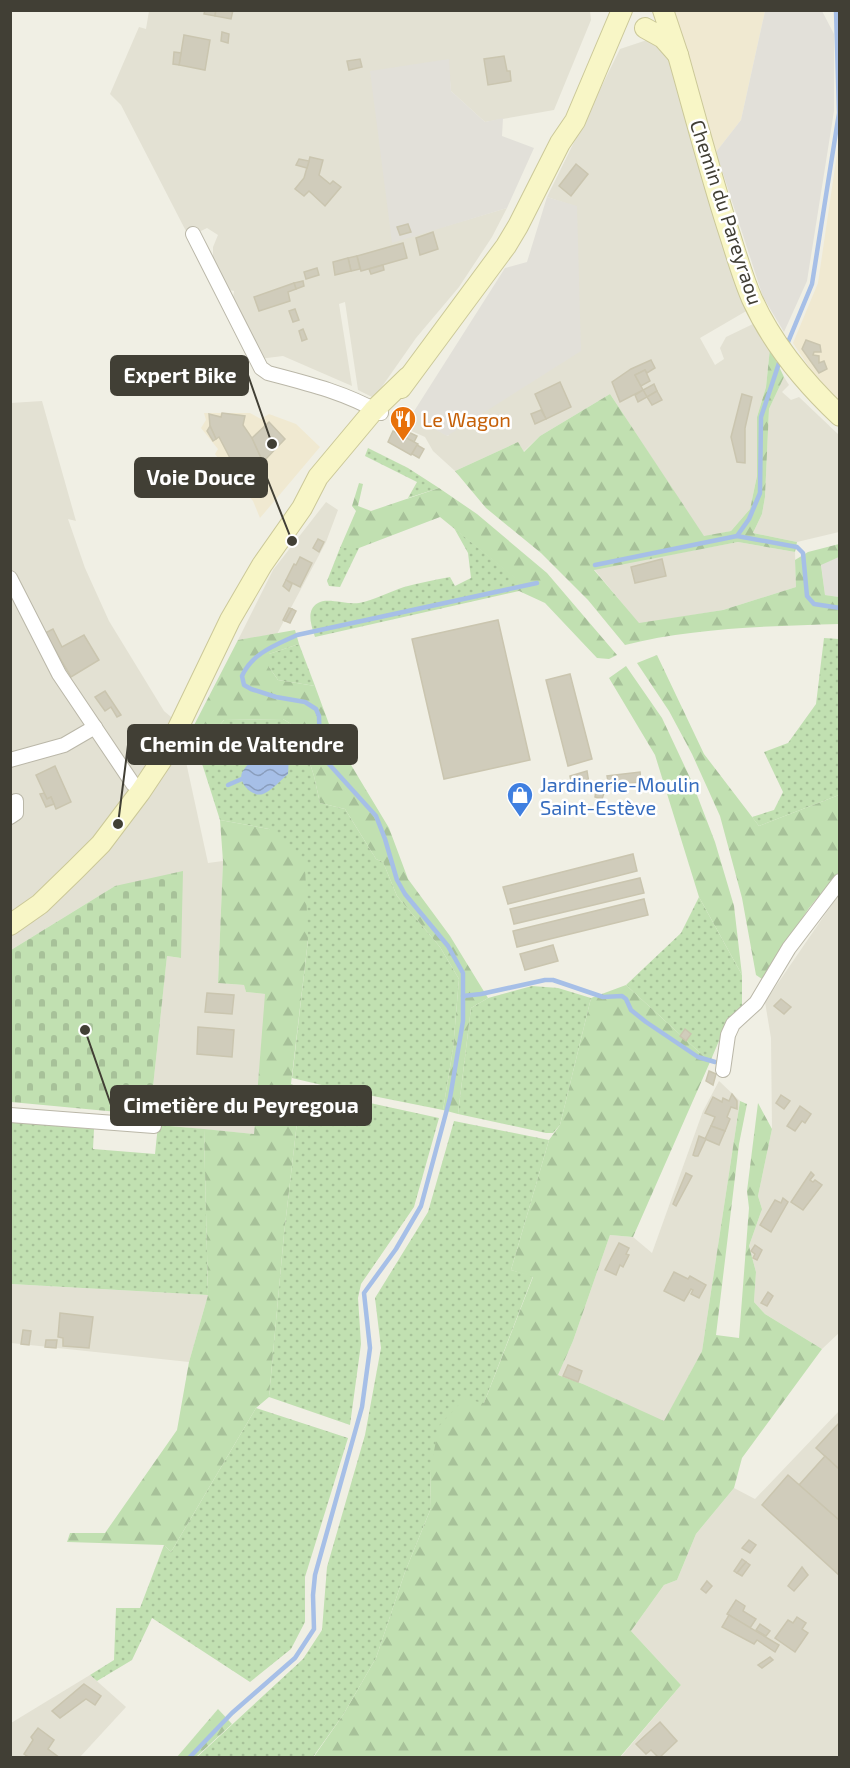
<svg xmlns="http://www.w3.org/2000/svg" width="850" height="1768" font-family="'Exo 2',sans-serif">
	<style>
		.residential { fill: #e3e1d3 }
		.commercial { fill: #f0e9d1 }
		.industrial { fill: #e2e0d9 }
		.grass { fill: url(#grass-dots) }
		.forest { fill: url(#forest-firs) }
		.cemetery { fill: url(#cemetery-stones) }
		.water { fill: url(#water-waves) }
		.lines { fill: none; stroke-linecap: round; stroke-linejoin: round }
		.stream { stroke: #a6bfe7; stroke-width: 4.5 }
		.building { fill: #d0ccbb; stroke: #cac5af; stroke-width: 1.5 }
		.street-casing { stroke: #bab7a8; stroke-width: 16 }
		.secondary-casing { stroke: #cbc898; stroke-width: 22 }
		.street { stroke: #fff; stroke-width: 14 }
		.secondary { stroke: #f8f6c6; stroke-width: 20 }
		.labels { text-anchor: middle; dominant-baseline: central; stroke-width: 5; stroke-linejoin: round; paint-order: stroke }
		.street-label { font-size: 20px; fill: #413f35; stroke: #fff }
		.food-label { font-size: 20px; fill: #c56008; stroke: #fff; text-anchor: start }
		.shop-label { font-size: 20px; fill: #366cbe; stroke: #fff; text-anchor: start }
		.leader { fill: none; stroke: #413f35; stroke-width: 2 }
		.callout-dot { fill: #413f35; stroke: #fff; stroke-width: 2 }
		.callout { fill: #413f35; stroke: #413f35; stroke-width: 2 }
		.callout-label { font-size: 21px; text-anchor: middle; font-weight: bold; fill: #fff }
	</style>
	<defs>
		<pattern id="grass-dots" width="8" height="8" patternUnits="userSpaceOnUse" patternTransform="scale(1.5)"><rect width="8" height="8" fill="#c1e0b1"/><path d="M2 2h.1M6 6h.1" fill="none" stroke="#a7c199" stroke-width="1.8" stroke-linecap="round"/></pattern>
		<pattern id="forest-firs" width="22" height="20" patternUnits="userSpaceOnUse" patternTransform="scale(1.5)"><rect width="22" height="20" fill="#c1e0b1"/><path d="M5 1l3.5 6h-7zM16 11l3.5 6h-7z" fill="#a7c199"/></pattern>
		<pattern id="cemetery-stones" width="16" height="16" patternUnits="userSpaceOnUse" patternTransform="scale(1.5)"><rect width="16" height="16" fill="#c1e0b1"/><path d="M2 7V4a2 2 0 0 1 4 0v3zM10 15v-3a2 2 0 0 1 4 0v3z" fill="#a7c199"/></pattern>
		<pattern id="water-waves" width="16" height="10" patternUnits="userSpaceOnUse" patternTransform="scale(1.5)"><rect width="16" height="10" fill="#a6bfe7"/><path d="M0 5q4-4 8 0t8 0" fill="none" stroke="#899dbc"/></pattern>
	</defs>
	<rect width="100%" height="100%" fill="#f0efe4"/>
	<g class="residential">
		<path d="M149,11H590L591,20L554,110L485,122L451,91L448,59L392,242L507,208L492,237L459,287L416,338L374,398L358,390L345,302L339,304L352,386L283,356L259,359L232,306L234,291L223,289L213,260V247L218,235L207,228L189,237L121,105L110,94L139,27L146,29Z"/>
		<path d="M656,37L666,41L748,310L700,338L715,365L724,359L720,348L726,337L753,324L770,348L766,387L757,417V476L750,509L731,531L704,537L610,394L540,436L523,452L518,442L455,471L433,451L425,437L389,421L399,409L448,436L577,207L547,197L620,49Z"/>
		<path d="M784,377L789,385L782,392L791,400L799,397L839,435V532L797,542L753,533L762,514L765,497L769,409Z"/>
		<path d="M42,401L76,521L68,519L85,568L109,621L164,711L190,733L183,748L208,863L223,861L218,983L244,985L246,992L266,994L254,1134L149,1124L167,956L180,958L115,886L11,950V403Z"/>
		<path d="M326,502L338,510L326,542L277,634L238,640L273,570Z"/>
		<path d="M738,542L795,552L796,587L723,610L639,624L594,569Z"/>
		<path d="M839,894L840,1332L822,1349L765,1314L754,1302L756,1272L749,1246L762,1209L758,1196L772,1129L771,1038L765,1002Z"/>
		<path d="M719,1081L740,1101L702,1351L664,1422L583,1384L558,1375L573,1341L610,1235L633,1237L652,1253L703,1111Z"/>
		<path d="M10,1284L208,1295L189,1362L11,1343Z"/>
		<path d="M839,1411V1757L620,1758L681,1685L631,1631L664,1585L677,1580L696,1534L734,1488L755,1499Z"/>
		<path d="M90,1675L126,1707L80,1757L11,1758V1723Z"/>
	</g>
	<g class="commercial">
		<path d="M674,11H765L741,120L716,152Z"/>
		<path d="M839,140V406L821,385L793,343L818,283Z"/>
		<path d="M204,413H250L261,419L269,414L296,424L320,447L260,518L253,501L233,479L215,454L218,449L201,428L206,420Z"/>
	</g>
	<g class="industrial">
		<path d="M765,11H822L834,34V111L807,281L784,332L763,297L716,152L741,120Z"/>
		<path d="M449,59L451,91L485,122L503,118L502,136L534,148L507,208L392,243L370,71Z"/>
		<path d="M547,197L577,206L581,351L447,436L411,416L505,268L527,262Z"/>
		<path d="M839,557V597L825,595L821,564Z"/>
	</g>
	<g class="grass">
		<path d="M368,448L408,468L439,488L408,498L417,482L365,456Z"/>
		<path d="M454,528L517,579L519,591L315,637C312,627 305,610 318,603C327,597 347,605 359,603C374,600 389,592 404,587C418,583 434,580 450,577L455,586L471,578L468,553Z"/>
		<path d="M340,548H359L340,587L329,586L327,581Z"/>
		<path d="M824,638L839,639V795L759,826L752,817L774,810L783,792L764,752L788,743L816,704Z"/>
		<path d="M299,644L315,686L278,680L269,667V654Z"/>
		<path d="M283,719L299,729L314,776L320,803L345,809L376,859L383,862L397,896L440,947L459,979L453,1049L443,1110L343,1090L292,1078L308,940L269,829L220,820L198,751L224,720Z"/>
		<path d="M699,897L742,975V1008L727,1022L710,1062L626,985L681,933Z"/>
		<path d="M532,986L558,988L591,998L560,1125L553,1133H546L458,1114L471,1008L488,998Z"/>
		<path d="M301,1088L439,1118L414,1207L361,1284L358,1298L361,1344L350,1425L269,1397L284,1234Z"/>
		<path d="M454,1121L549,1140L511,1270L533,1276L484,1403L430,1471L431,1508L405,1572L376,1658L343,1715L313,1757L196,1758L303,1659L322,1630L327,1567L365,1435L381,1348L375,1298L428,1212Z"/>
		<path d="M10,1122L94,1129L93,1149L155,1154L158,1125L204,1129L208,1295L11,1284Z"/>
		<path d="M256,1408L348,1438L305,1577V1622L291,1649L250,1682L152,1618L132,1660L97,1681L90,1675L114,1660L116,1608H140L164,1545L171,1552Z"/>
	</g>
	<g class="forest">
		<path d="M770,348L784,377L769,409L765,497L762,514L753,533L797,542L795,552L738,542L594,570L639,623L723,610L796,587L795,560L808,552L839,544V557L821,565L825,595L839,597V624C771,626 691,628 625,645L588,600L541,553L486,508L455,471L518,442L524,452L540,436L610,394L704,536L731,531L750,509L757,476V417L766,387Z"/>
		<path d="M359,483L363,484L358,506L371,511L439,488L477,514L547,573L617,655L609,659L597,658L545,603L519,591L516,579L440,517L359,548H340L356,511L352,506Z"/>
		<path d="M295,630L299,644L269,654V667L278,680L315,686L333,735L389,828L408,879L450,936L488,998L471,1008L458,1114L443,1110L453,1049L459,979L440,947L397,896L383,862L376,859L345,809L320,803L314,776L299,729L283,719L224,720L198,751L190,733L238,640Z"/>
		<path d="M657,655L704,754L759,826L839,795V872L809,908L762,979L756,975L742,898L720,816L692,754L669,711L637,663Z"/>
		<path d="M626,666L662,718L692,782L715,842L734,906L742,975L699,897L655,755L609,678Z"/>
		<path d="M220,820L269,829L305,865L308,940L291,1084L301,1088L284,1234L269,1397L256,1408L171,1552L164,1545L67,1542L70,1533H105L177,1430L189,1362L208,1295L204,1129L254,1134L265,994L246,992L244,985L218,983L223,861Z"/>
		<path d="M626,985L710,1062L633,1237L610,1235L573,1341L558,1375L583,1384L664,1421L702,1351L740,1101L747,1104L739,1144L716,1335L739,1338L749,1208L747,1191L758,1103L772,1129L758,1196L762,1209L749,1246L756,1272L754,1302L765,1314L822,1349L742,1458L734,1488L696,1534L677,1580L664,1585L631,1631L681,1685L620,1757L313,1758L343,1715L376,1658L405,1572L431,1508L430,1471L439,1426L464,1399L484,1403L533,1277L511,1270L549,1140L560,1125L591,998Z"/>
		<path d="M218,1709L232,1724L196,1757H177Z"/>
	</g>
	<path class="cemetery" d="M183,871L181,958L167,956L150,1115L11,1102V950L115,886Z"/>
	<path class="water" d="M266,748C276,748 282,749 289,757L288,774C281,780 271,791 263,794C252,798 236,781 243,771C248,762 259,755 266,748Z"/>
	<g class="lines">
		<g class="stream">
			<path d="M786,347L812,284L839,113L836,10"/>
			<path d="M737,536L797,547L803,553L807,596L814,604L840,608"/>
			<path d="M595,565L737,536L749,519L760,493L761,417L781,357"/>
			<path d="M284,759L320,748"/>
			<path d="M228,785L244,778"/>
			<path d="M463,996L481,994L545,980H553L603,997L622,996L626,999L631,1010L646,1022L698,1057L715,1062"/>
			<path d="M189,1758L232,1713L295,1658L314,1629L313,1595L315,1575L362,1407L370,1348L364,1293L396,1249L421,1206L450,1098L463,1021V973L448,946L405,894L397,880L385,839L376,816L328,763L320,748L319,716L316,709L305,702L276,697L251,689L244,685L242,676C252,653 276,645 297,635L537,583"/>
		</g>
	</g>
	<g class="building">
		<path d="M205,10H216L215,16L204,14Z"/>
		<path d="M216,10H233L231,19L215,16Z"/>
		<path d="M222,32L229,34L228,43L221,41Z"/>
		<path d="M184,35L210,40L205,70L179,65Z"/>
		<path d="M174,52L181,53L179,65L173,64Z"/>
		<path d="M504,56L507,71H510L511,81L488,85L484,59Z"/>
		<path d="M360,59L362,67L349,70L347,61Z"/>
		<path d="M310,157L323,160L319,175L330,184L333,181L341,187L325,206L309,191L304,196L295,189L304,178Z"/>
		<path d="M299,159L309,161L307,168L296,165Z"/>
		<path d="M576,164L588,174L571,196L559,186Z"/>
		<path d="M408,224L411,232L400,235L397,227Z"/>
		<path d="M433,232L438,249L420,255L416,238Z"/>
		<path d="M403,243L407,258L361,271L357,256Z"/>
		<path d="M357,256L360,269L351,271L348,258Z"/>
		<path d="M348,258L351,271L335,275L333,262Z"/>
		<path d="M383,265L384,270L371,274L369,269Z"/>
		<path d="M317,268L319,275L306,279L304,272Z"/>
		<path d="M303,281L304,286L296,289L294,283Z"/>
		<path d="M294,283L296,289L288,292L290,301L259,311L254,297Z"/>
		<path d="M295,309L299,320L293,322L289,311Z"/>
		<path d="M303,329L307,339L302,341L299,331Z"/>
		<path d="M806,340L820,345L821,352H814L813,355L819,356V363L824,361L827,369L819,373L802,349Z"/>
		<path d="M651,360L655,368L647,373L645,370L635,375L643,390L620,402L612,382L631,369Z"/>
		<path d="M645,370L650,381L641,386L635,375Z"/>
		<path d="M560,382L571,407L546,419L535,394Z"/>
		<path d="M654,384L657,391L647,397L643,390Z"/>
		<path d="M643,390L647,397L638,402L635,395Z"/>
		<path d="M657,391L662,400L652,405L647,397Z"/>
		<path d="M742,394L752,397L745,428V463L737,462L731,437Z"/>
		<path d="M541,410L546,419L535,424L531,414Z"/>
		<path d="M222,413L245,416L243,425L252,438L262,460L237,474L230,467L228,462L231,460L219,437L216,439L210,426L209,414L221,417Z"/>
		<path d="M269,422L285,439L263,462L252,438Z"/>
		<path d="M210,426L216,439L213,441L207,431Z"/>
		<path d="M402,429L417,436L414,442L399,434Z"/>
		<path d="M393,431L418,444L411,455L388,442Z"/>
		<path d="M417,445L424,449L419,458L412,454Z"/>
		<path d="M318,539L324,542L319,552L313,548Z"/>
		<path d="M300,557L312,563L300,587L286,580L294,564L296,565Z"/>
		<path d="M662,559L666,576L635,583L631,567Z"/>
		<path d="M286,580L292,584L289,591L283,586Z"/>
		<path d="M289,608L292,609L285,621L283,620Z"/>
		<path d="M292,609L296,611L290,623L285,621Z"/>
		<path d="M498,620L530,760L444,779L412,639Z"/>
		<path d="M53,629L62,647L84,635L99,660L71,677L45,633Z"/>
		<path d="M570,674L592,759L568,766L546,680Z"/>
		<path d="M105,691L121,715L117,717L111,707L105,711L95,697Z"/>
		<path d="M55,766L71,802L56,809L51,797L47,799L36,775Z"/>
		<path d="M587,771L590,789L573,792L570,776Z"/>
		<path d="M640,772L641,782L609,786L607,776Z"/>
		<path d="M596,791L604,793L602,799L595,797Z"/>
		<path d="M44,793L47,799L51,797L54,804L46,807L40,794Z"/>
		<path d="M633,854L637,871L508,904L503,887Z"/>
		<path d="M640,878L644,893L514,924L510,909Z"/>
		<path d="M644,899L648,915L517,947L513,931Z"/>
		<path d="M553,945L558,961L525,970L520,954Z"/>
		<path d="M207,993L234,995L232,1014L205,1012Z"/>
		<path d="M781,999L791,1007L784,1014L774,1006Z"/>
		<path d="M198,1027L234,1030L232,1057L197,1054Z"/>
		<path d="M685,1029L691,1034L686,1041L680,1036Z"/>
		<path d="M709,1071L716,1074L713,1085L706,1081Z"/>
		<path d="M732,1094L737,1101V1109L731,1107L727,1117L730,1119L725,1131L711,1126L715,1117L705,1113L713,1097L722,1102L723,1098L729,1101Z"/>
		<path d="M781,1095L790,1101L784,1109L776,1103Z"/>
		<path d="M800,1106L811,1114L805,1123L802,1121L795,1131L787,1126Z"/>
		<path d="M711,1126L725,1131L719,1145L705,1139Z"/>
		<path d="M699,1136L706,1139L698,1156H695L693,1155Z"/>
		<path d="M811,1172L814,1175L810,1180L813,1182L815,1180L822,1185L803,1210L791,1202Z"/>
		<path d="M686,1173L692,1176L676,1206L673,1204Z"/>
		<path d="M783,1198L788,1202L771,1232L760,1225L775,1200L781,1203Z"/>
		<path d="M619,1243L629,1248L626,1254L629,1255L623,1267L620,1265L616,1275L605,1270Z"/>
		<path d="M755,1245L762,1250L757,1260L753,1258L755,1254L751,1251Z"/>
		<path d="M674,1272L688,1279L690,1276L706,1285L699,1298L691,1294L693,1290L691,1289L684,1301L664,1291Z"/>
		<path d="M768,1292L773,1296L767,1306L761,1303Z"/>
		<path d="M60,1313L93,1317L89,1348L63,1346V1338L58,1337Z"/>
		<path d="M23,1330L31,1331L29,1345L21,1344Z"/>
		<path d="M46,1340H57L56,1348L45,1347Z"/>
		<path d="M568,1365L582,1371L578,1382L563,1376Z"/>
		<path d="M840,1422V1470L816,1448Z"/>
		<path d="M825,1456L840,1470V1521L799,1485Z"/>
		<path d="M788,1475L840,1521V1576L762,1505Z"/>
		<path d="M749,1540L756,1545L750,1553L742,1548Z"/>
		<path d="M742,1559L746,1562L737,1573L734,1571Z"/>
		<path d="M746,1562L750,1565L742,1576L737,1573Z"/>
		<path d="M802,1567L808,1575L794,1591L788,1586Z"/>
		<path d="M707,1581L712,1586L706,1593L701,1589Z"/>
		<path d="M736,1600L745,1606L743,1611L756,1619L750,1628L727,1614Z"/>
		<path d="M729,1615L779,1645L775,1652L757,1640L754,1644L722,1627Z"/>
		<path d="M797,1617L806,1623L802,1629L808,1633L795,1652L775,1638L788,1620L793,1623Z"/>
		<path d="M760,1624L770,1631L766,1636L756,1630Z"/>
		<path d="M770,1657L773,1660L762,1668L758,1665Z"/>
		<path d="M84,1684L101,1696L95,1705L86,1699L60,1718L52,1711Z"/>
		<path d="M660,1722L677,1741L659,1758L651,1750L646,1754L636,1744Z"/>
		<path d="M38,1728L54,1740L48,1749L60,1758H30L24,1754L33,1740L31,1737Z"/>
	</g>
	<g class="lines">
		<g class="street-casing">
			<g id="street">
				<path d="M193,234L261,368L268,373C310,384 343,392 381,413"/>
				<path d="M10,578L59,674L133,784L141,791"/>
				<path d="M10,760L64,745L95,727"/>
				<path d="M10,817L16,813V801"/>
				<path d="M723,1070L728,1035L733,1024L756,1003L789,948L840,881"/>
				<path d="M10,1115L154,1126"/>
			</g>
		</g>
		<g class="secondary-casing">
			<g id="secondary">
				<path d="M645,28L663,38L678,55L663,10"/>
				<path d="M678,55C694,112 709,169 727,226C735,250 742,276 752,299C772,343 805,383 840,416"/>
				<path d="M401,388L506,246L518,226L560,143L575,121L622,10"/>
				<path d="M10,925L40,904L75,870L101,844L141,791L165,755L230,620L262,565L302,508L318,477L374,410L408,377"/>
			</g>
		</g>
		<use href="#street" class="street"/>
		<use href="#secondary" class="secondary"/>
	</g>
	<defs>
		<g id="restaurant-pin" transform="scale(1.35)"><path d="M0 17L-7.5 6A9.5 9.5 0 1 1 7.5 6Z" fill="#e8710a" stroke="#fff"/><path d="M-5-6h1v4h1v-4h1v4h1v-4h1v5L-1.5 .5V6h-2V.5L-5-1ZM5-6V6H3V1.5H1.5Q1.5-4 5-6Z" fill="#fff"/></g>
		<g id="shop-pin" transform="scale(1.35)"><path d="M0 17L-7.5 6A9.5 9.5 0 1 1 7.5 6Z" fill="#3f7fe0" stroke="#fff"/><path d="M-5-2.5h2.3a2.7 3.5 0 0 1 5.4 0H5L5.5 6h-11ZM-1.5-2.5h3a1.5 2.3 0 0 0-3 0Z" fill="#fff"/></g>
	</defs>
	<g fill-rule="evenodd">
		<use href="#restaurant-pin" x="403" y="419"/>
		<use href="#shop-pin" x="520" y="795"/>
	</g>
	<g class="labels">
		<g class="street-label">
			<text transform="translate(727 212) rotate(72)">Chemin du Pareyraou</text>
		</g>
		<g class="food-label">
			<text x="422" y="419">Le Wagon</text>
		</g>
		<g class="shop-label">
			<text x="540" y="784">Jardinerie-Moulin<tspan x="540" dy="23">Saint-Estève</tspan></text>
		</g>
	</g>
	<path class="leader" d="M272 444L248 375M292 541L267 478M118 824L128 745M85 1030L111 1105"/>
	<g class="callout-dot">
		<circle cx="272" cy="444" r="6"/>
		<circle cx="292" cy="541" r="6"/>
		<circle cx="118" cy="824" r="6"/>
		<circle cx="85" cy="1030" r="6"/>
	</g>
	<g class="callout">
		<rect x="111" y="356" width="137" height="39" rx="6"/>
		<rect x="135" y="458" width="132" height="39" rx="6"/>
		<rect x="128" y="725" width="229" height="39" rx="6"/>
		<rect x="111" y="1086" width="260" height="39" rx="6"/>
	</g>
	<g class="callout-label">
		<text x="180" y="383">Expert Bike</text>
		<text x="201" y="485">Voie Douce</text>
		<text x="242" y="752">Chemin de Valtendre</text>
		<text x="241" y="1113">Cimetière du Peyregoua</text>
	</g>
	<rect width="850" height="1768" fill="none" stroke="#413f35" stroke-width="24"/>
</svg>
